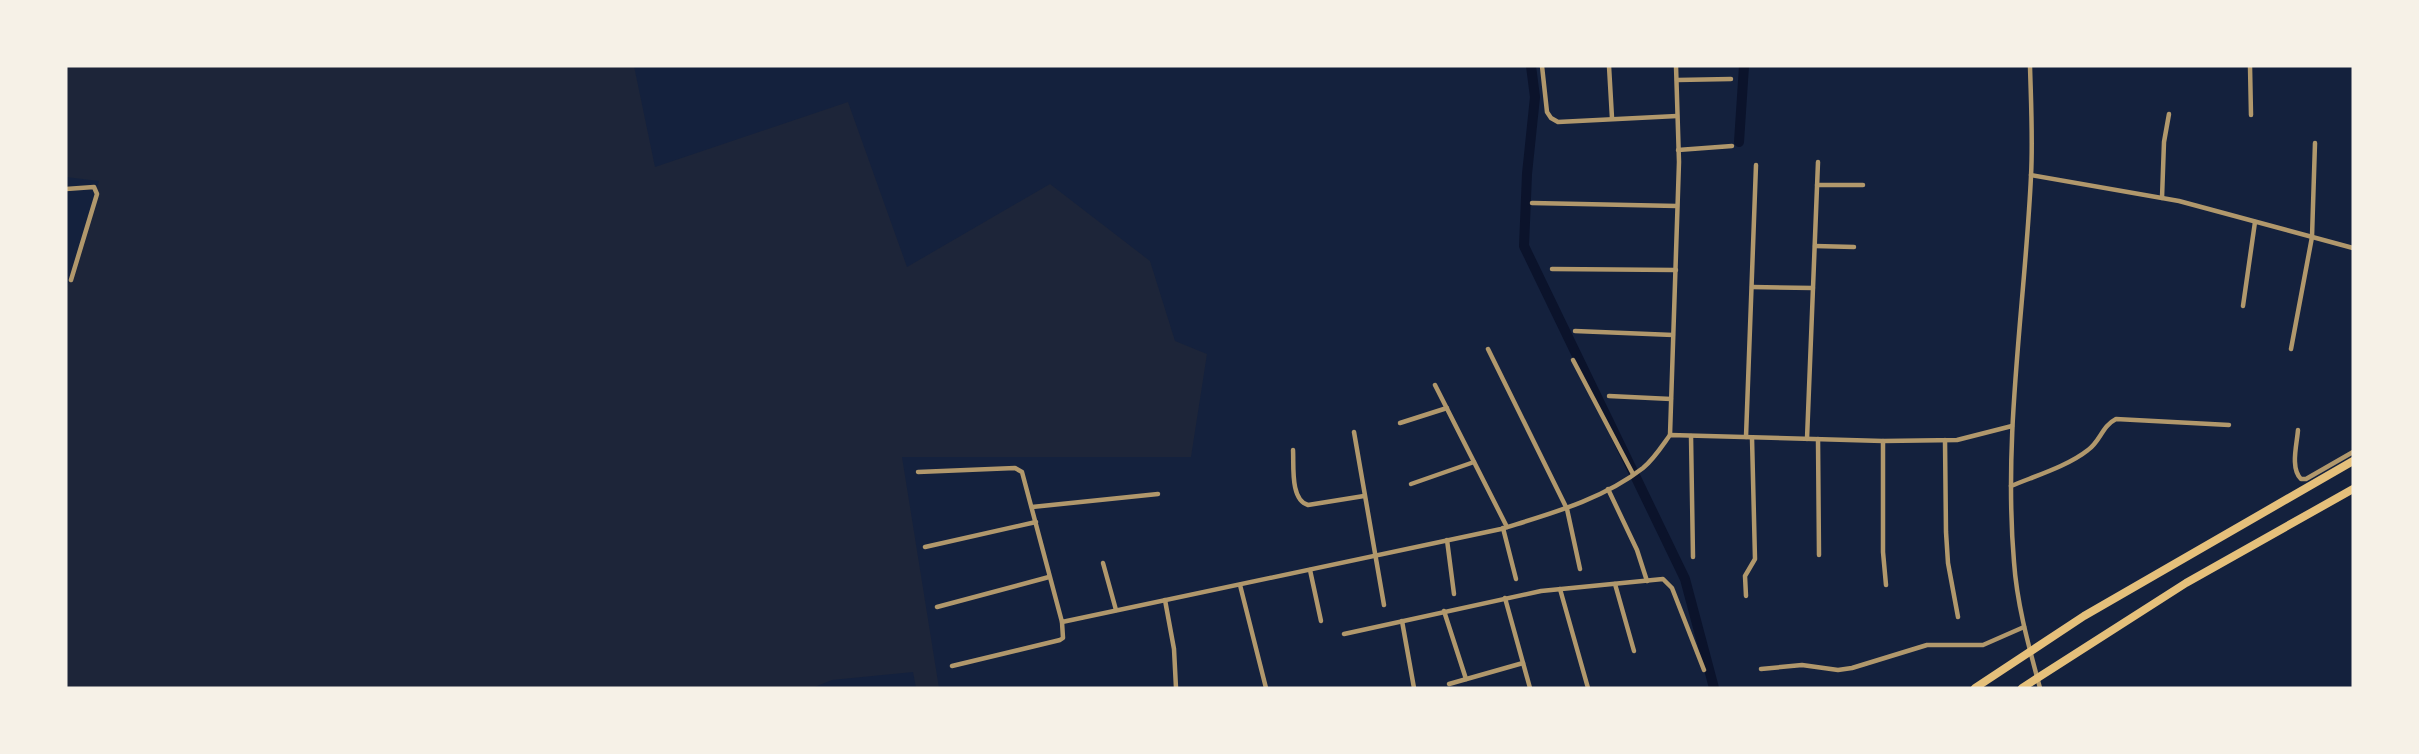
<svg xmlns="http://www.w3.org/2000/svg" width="2419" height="754" font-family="Jost,sans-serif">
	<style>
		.green { fill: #1d2539 }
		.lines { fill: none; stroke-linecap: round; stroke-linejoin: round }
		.canal { stroke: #0b132b; stroke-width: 10 }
		.minor { stroke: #b1986c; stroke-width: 4.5 }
		.motorway { stroke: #e5c07b; stroke-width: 8 }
	</style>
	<rect width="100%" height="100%" fill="#14213d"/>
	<path class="green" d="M66,66H634L655,167L848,102L907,267L1050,184L1150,261L1175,341L1207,354L1191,457H902L939,688H916L913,672L832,680L812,688H66V291L99,181L66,177Z"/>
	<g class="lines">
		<g class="canal">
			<path d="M1531,66L1535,97L1527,174L1524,246L1685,579L1714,688"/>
			<path d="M1739,142L1744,66"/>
		</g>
		<g class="minor">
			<path d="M1542,66L1547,112L1551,118L1558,122L1677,116"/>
			<path d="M1609,66L1612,118"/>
			<path d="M2030,66C2031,103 2033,140 2031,176C2025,305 2003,433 2014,562C2017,605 2029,647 2040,688"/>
			<path d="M2250,66L2251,115"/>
			<path d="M1677,80L1731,79"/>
			<path d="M1678,150L1732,146"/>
			<path d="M2031,175L2179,201L2353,248"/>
			<path d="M1817,185H1863"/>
			<path d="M66,189L94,187L97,194L71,280"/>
			<path d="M2162,198L2164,142L2169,114"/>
			<path d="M1532,203L1677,206"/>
			<path d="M1815,246L1854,247"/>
			<path d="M1552,269L1676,270"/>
			<path d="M1752,287L1813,288"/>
			<path d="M2243,306L2255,222"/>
			<path d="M1575,331L1673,335"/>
			<path d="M1488,349L1567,509L1580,569"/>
			<path d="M2291,349L2312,237L2315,143"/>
			<path d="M1573,360L1633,474"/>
			<path d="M1435,385L1507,527"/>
			<path d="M1609,396L1671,399"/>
			<path d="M1400,423L1447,408"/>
			<path d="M2298,430C2297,444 2290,468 2301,479H2306L2353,452"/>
			<path d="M1354,432L1384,605"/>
			<path d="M1670,435L1679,162L1676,66"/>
			<path d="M1691,436L1693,557"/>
			<path d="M1746,437L1756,165"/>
			<path d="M1807,439L1818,162"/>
			<path d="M1818,439L1819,555"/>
			<path d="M1945,440L1946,532L1948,563L1958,617"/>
			<path d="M1883,441V552L1886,585"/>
			<path d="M1293,450C1294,465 1290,500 1308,505L1364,496"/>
			<path d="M918,472L1015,468L1022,472L1062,622L1501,529C1549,514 1602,500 1643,468C1654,459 1662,446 1670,435L1883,441L1957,440L2012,426"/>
			<path d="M1411,484L1474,462"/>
			<path d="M2011,486C2035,476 2068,466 2088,450C2100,442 2102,426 2116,419L2229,425"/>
			<path d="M1608,489L1637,550L1647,581"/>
			<path d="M1032,507L1158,494"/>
			<path d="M1503,528L1516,579"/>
			<path d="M1447,540L1454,594"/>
			<path d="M925,547L1036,522"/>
			<path d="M1103,563L1116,610"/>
			<path d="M1310,570L1321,621"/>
			<path d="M1615,584L1634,651"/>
			<path d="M1240,585L1266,688"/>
			<path d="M1560,589L1588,688"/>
			<path d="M1746,596L1745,576L1755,559L1752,438"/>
			<path d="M1505,598L1530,688"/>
			<path d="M1165,600L1174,649L1176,688"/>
			<path d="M937,607L1049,577"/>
			<path d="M1444,611L1466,679"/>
			<path d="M1402,621L1414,688"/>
			<path d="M1344,634L1541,591L1663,579L1672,588L1704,670"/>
			<path d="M952,666L1060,640L1063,638L1062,622"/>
			<path d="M1761,669L1802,665L1838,670L1852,668L1927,645H1983L2024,627"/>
			<path d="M1449,684L1523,663"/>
		</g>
		<g class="motorway">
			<path d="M1975,688L2084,616L2353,461"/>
			<path d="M2022,688L2186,583L2353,489"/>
		</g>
	</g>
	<rect width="2419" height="754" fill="none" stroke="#f6f1e7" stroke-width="135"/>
</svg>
